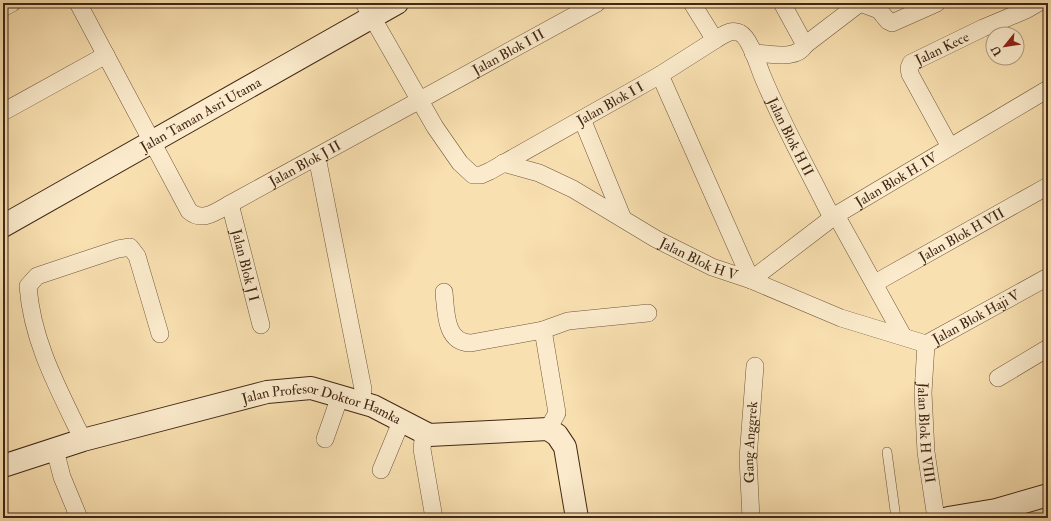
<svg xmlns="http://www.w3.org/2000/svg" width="1051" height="521" font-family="'IM FELL Double Pica',serif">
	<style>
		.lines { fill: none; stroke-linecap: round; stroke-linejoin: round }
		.lane-casing { stroke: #6f553c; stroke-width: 10 }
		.street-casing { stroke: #6f553c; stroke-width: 18 }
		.secondary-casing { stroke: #412715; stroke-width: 24 }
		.lane { stroke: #fbebcc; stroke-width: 9 }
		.street { stroke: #fbebcc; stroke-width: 17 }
		.secondary { stroke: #fbebcc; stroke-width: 22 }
		.labels { text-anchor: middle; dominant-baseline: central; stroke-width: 3.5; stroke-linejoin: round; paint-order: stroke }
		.street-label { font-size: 14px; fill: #412715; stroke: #fbebcc }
	</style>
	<rect width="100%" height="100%" fill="#f9e0b0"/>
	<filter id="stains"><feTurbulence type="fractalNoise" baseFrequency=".005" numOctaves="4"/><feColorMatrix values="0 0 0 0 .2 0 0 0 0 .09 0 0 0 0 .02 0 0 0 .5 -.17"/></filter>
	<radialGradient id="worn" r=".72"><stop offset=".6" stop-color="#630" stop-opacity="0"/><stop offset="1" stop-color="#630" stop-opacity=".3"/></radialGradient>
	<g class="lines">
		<g class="lane-casing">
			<path id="lane" d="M887,452L896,518"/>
		</g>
		<g class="street-casing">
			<g id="street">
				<path id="s1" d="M78,3L189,211C202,223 217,211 230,204L597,3"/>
				<path id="s2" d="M364,3L435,127L460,163L473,175H481L490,171L660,75L715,40"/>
				<path id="s3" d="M692,3L715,40C722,36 731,28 740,33C750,38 758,65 762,75C782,124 809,171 832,218"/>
				<path d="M3,8L12,3"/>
				<path d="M805,45L860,3L879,10L888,21L892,23L937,3"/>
				<path d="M753,53C770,53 796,61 805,45L782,3"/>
				<path id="s4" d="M660,75L751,280L836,215L1048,89"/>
				<path d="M3,112L106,55"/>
				<path d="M582,119L623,219"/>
				<path id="s5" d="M950,147L910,74L909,68L911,63L983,28L1026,10L1038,3"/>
				<path d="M317,157L363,389L361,401"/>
				<path id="s6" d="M503,163L539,173L573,189L656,239L712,267L751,280L841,318L926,344L1048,277"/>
				<path id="s7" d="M230,204L261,325"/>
				<path d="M836,215L903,336"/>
				<path id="s8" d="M875,283L1048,186"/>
				<path d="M444,292C446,312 445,343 471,343L543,330"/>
				<path id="s9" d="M926,344L923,393L926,452L936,518"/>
				<path d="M998,378L1048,348"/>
				<path d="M548,429L557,413L543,330L568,321L648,313"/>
				<path d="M424,432L422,449L434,518"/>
				<path d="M325,439L340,396"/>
				<path d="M83,440C59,390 32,342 28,286L37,276L118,249L130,247L137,256L160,334"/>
				<path d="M55,450L62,477L79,518"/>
				<path d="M381,470L401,422"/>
				<path id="s10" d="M751,518L748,458L755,366"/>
			</g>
		</g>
		<g class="secondary-casing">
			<g id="secondary">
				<path id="s11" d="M3,226L397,3"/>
				<path id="s12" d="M3,466L83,440L267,392L311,388L373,406L429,435L548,429L557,435L565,447L577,518"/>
				<path d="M948,518L996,510L1048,495"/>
			</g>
		</g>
		<use href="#lane" class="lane"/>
		<use href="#street" class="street"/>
		<use href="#secondary" class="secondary"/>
	</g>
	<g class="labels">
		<g class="street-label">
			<text stroke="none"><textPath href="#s5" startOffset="129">Jalan Kece</textPath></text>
			<text stroke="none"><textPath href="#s1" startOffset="598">Jalan Blok I II</textPath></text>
			<text stroke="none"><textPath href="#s2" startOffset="360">Jalan Blok I I</textPath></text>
			<text stroke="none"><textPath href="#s11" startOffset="227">Jalan Taman Asri Utama</textPath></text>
			<text stroke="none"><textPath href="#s3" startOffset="187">Jalan Blok H II</textPath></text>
			<text stroke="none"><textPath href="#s1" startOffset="366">Jalan Blok J II</textPath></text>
			<text stroke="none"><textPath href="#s4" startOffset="401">Jalan Blok H. IV</textPath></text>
			<text stroke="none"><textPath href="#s8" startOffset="99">Jalan Blok H VII</textPath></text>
			<text stroke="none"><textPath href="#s6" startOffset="219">Jalan Blok H V</textPath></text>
			<text stroke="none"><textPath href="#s7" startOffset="63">Jalan Blok J I</textPath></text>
			<text stroke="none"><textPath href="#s6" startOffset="519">Jalan Blok Haji V</textPath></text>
			<text stroke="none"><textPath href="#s12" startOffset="331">Jalan Profesor Doktor Hamka</textPath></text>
			<text stroke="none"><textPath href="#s9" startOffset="89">Jalan Blok H VIII</textPath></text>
			<text stroke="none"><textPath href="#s10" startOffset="76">Gang Anggrek</textPath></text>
		</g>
	</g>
	<rect width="1051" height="521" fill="none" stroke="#f9e0b0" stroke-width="16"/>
	<rect x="4" y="4" width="1043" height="513" fill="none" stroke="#412715" stroke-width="2"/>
	<rect x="8" y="8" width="1035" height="505" fill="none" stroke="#412715"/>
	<g transform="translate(1005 46) rotate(240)"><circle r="19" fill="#fbebcc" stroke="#b19d83"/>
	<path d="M0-3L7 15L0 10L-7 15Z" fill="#8f2418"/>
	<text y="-6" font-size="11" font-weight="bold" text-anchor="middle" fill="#412715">U</text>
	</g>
	<rect width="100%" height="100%" filter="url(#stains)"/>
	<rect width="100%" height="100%" fill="url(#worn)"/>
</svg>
